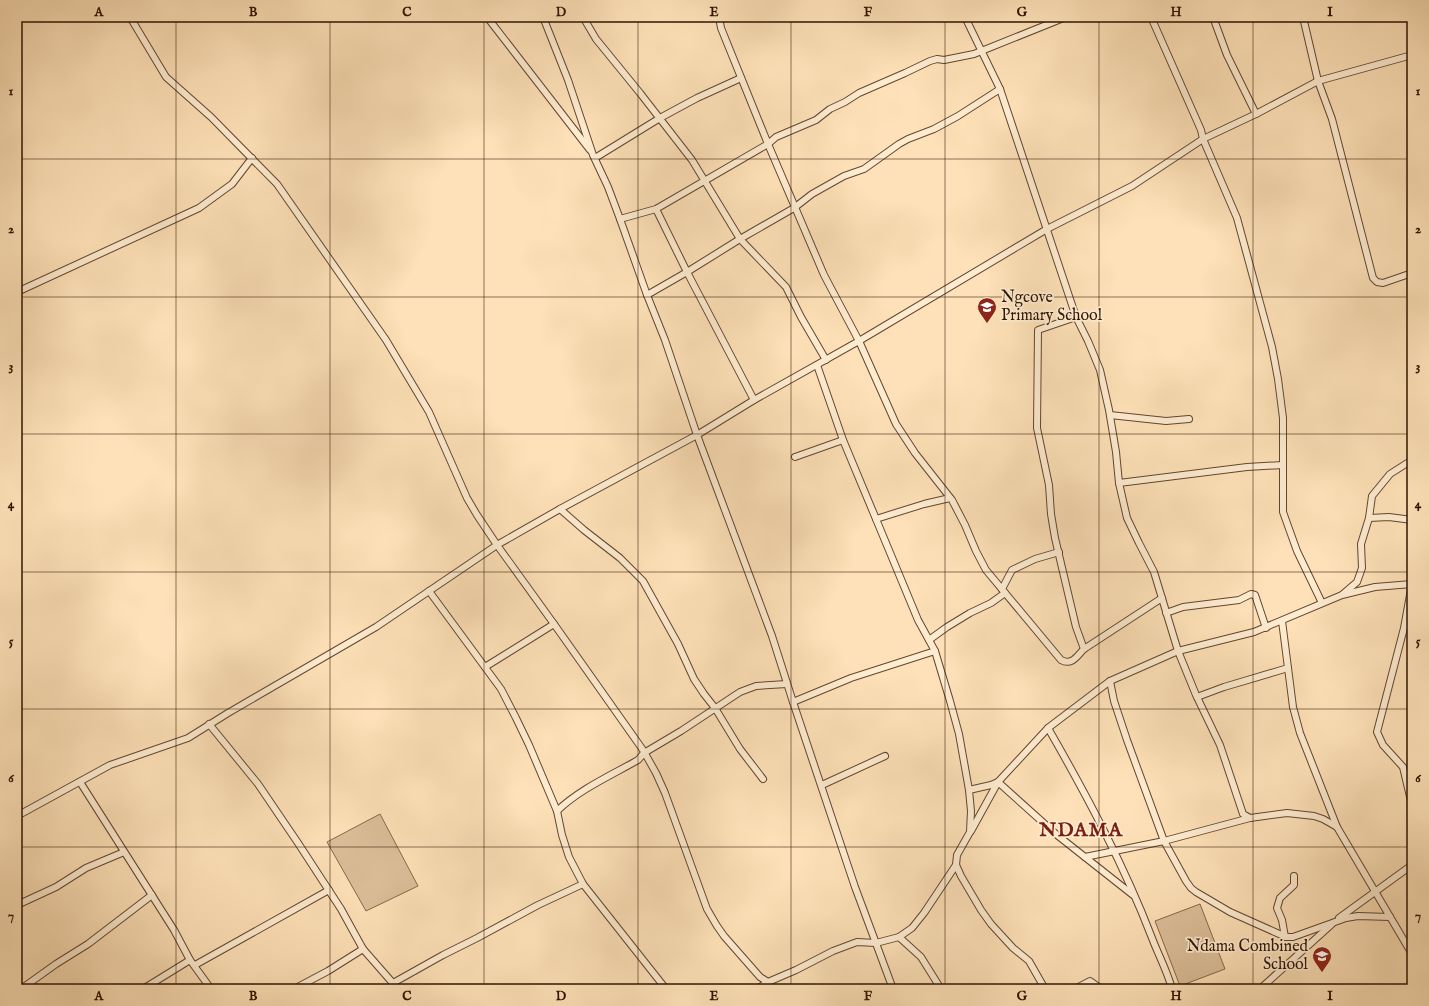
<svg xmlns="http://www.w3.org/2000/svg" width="1429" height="1006" font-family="'IM FELL English',serif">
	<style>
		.green { fill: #dbbe99; stroke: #85684c }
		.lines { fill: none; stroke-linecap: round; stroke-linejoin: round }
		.minor-casing { stroke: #63462e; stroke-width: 8 }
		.minor { stroke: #feecd1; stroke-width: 6 }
		.grid { fill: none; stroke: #2f1300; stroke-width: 1; stroke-opacity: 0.55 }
		.labels { text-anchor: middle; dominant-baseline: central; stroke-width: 3.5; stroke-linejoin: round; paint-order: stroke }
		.poi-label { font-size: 16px; fill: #2f1300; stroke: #feecd1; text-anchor: start }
		.district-label { font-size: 20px; font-weight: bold; letter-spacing: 1px; fill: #7a1f14; stroke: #feecd1 }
		.neatline { fill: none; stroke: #2f1300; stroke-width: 1.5 }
		.grid-label { font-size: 13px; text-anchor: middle; font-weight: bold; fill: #2f1300 }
	</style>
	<rect width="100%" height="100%" fill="#fee1b8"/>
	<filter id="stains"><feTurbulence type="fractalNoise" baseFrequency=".005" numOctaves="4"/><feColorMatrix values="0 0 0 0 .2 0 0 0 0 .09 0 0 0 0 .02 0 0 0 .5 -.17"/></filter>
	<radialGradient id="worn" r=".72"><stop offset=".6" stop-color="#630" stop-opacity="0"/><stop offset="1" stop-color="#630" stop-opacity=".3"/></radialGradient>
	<g class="green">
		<path d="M380,814L418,886L366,911L327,842Z"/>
		<path d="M1200,904L1225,969L1180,986L1155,921Z"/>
	</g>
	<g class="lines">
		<g class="minor-casing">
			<g id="minor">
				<path d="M130,17L166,77L211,117L277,184L386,340L429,412L467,498L477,515L497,545L554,624"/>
				<path d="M487,17L590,150"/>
				<path d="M543,17L568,80L593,155L608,187L620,219L647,295L665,340L697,435L772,636L793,702L855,887L893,989"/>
				<path d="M583,17L596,39L640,93L692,160L740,239L786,287L801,317L826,360"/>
				<path d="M719,17L721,28L768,144L824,275L859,341L896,424L915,453L952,500L965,525L976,551L986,570L1061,660C1072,666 1077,656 1084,649L1162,598"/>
				<path d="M965,17L1000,89L1076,317L1088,341L1100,370L1109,410L1116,452L1119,483L1127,518L1139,543L1154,572L1178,651L1196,695L1220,745L1243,814L1250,818L1287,813L1314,816L1323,819L1337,827"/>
				<path d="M1151,17L1201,130L1203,139L1237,218L1272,347L1278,379L1283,418V512L1297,551L1322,603"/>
				<path d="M1213,17L1227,55L1256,114"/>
				<path d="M1303,17L1318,81L1332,119L1373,278L1377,282L1383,283L1412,273"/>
				<path d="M595,158L660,118L697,98L741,78"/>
				<path d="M656,209L687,272L754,400"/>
				<path d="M620,219L656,209L768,144L776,137L816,120L830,109L845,102L859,93L905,73L930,61L937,59L944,60L974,54L1066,17"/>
				<path d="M17,292L199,208L232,184L252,158"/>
				<path d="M647,295L687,272L740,239L794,208L812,194L844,176L864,169L899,144L908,139L934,129L958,116L1000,89"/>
				<path d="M1076,317L1038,330L1037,428L1049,485L1051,514L1055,538L1076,627L1084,649"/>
				<path d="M817,365L843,440L876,519L918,620L935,651L950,701L959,734L969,790L971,811L970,832L957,855L956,865L961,876L981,910L991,924L1013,948L1029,961L1045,989"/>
				<path d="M1110,415L1166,421L1189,419"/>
				<path d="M795,457L843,440"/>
				<path d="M1119,483L1247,467L1283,465"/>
				<path d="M560,509L584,530L620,558L643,581L678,644L694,679L704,694L715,708L740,749L763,779"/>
				<path d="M1369,518L1389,517L1412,520"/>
				<path d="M876,519L924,504L950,498"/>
				<path d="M1002,589L1012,570L1035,559L1059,552"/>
				<path d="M429,591L501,689L516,718L529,745L557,811L562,835L569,857L583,884L666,989"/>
				<path d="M1343,594L1357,582L1362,568L1361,544L1369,518L1372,496L1390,474L1412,460"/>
				<path d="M1166,613L1183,607L1239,600L1251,594L1255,595L1266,628"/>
				<path d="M1282,621L1293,707L1300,733L1337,827L1412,954"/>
				<path d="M929,640L947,627L970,613L991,603L1005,593"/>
				<path d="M485,667L554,624L643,750L656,773L665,793L707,909L717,926L724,936L760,977L768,982"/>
				<path d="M1110,681L1114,701L1127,740L1164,841L1186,881L1191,888L1196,892L1230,912L1286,937H1293L1346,918L1358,916L1390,917"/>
				<path d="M1197,697L1224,687L1288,668"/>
				<path d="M793,702L851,678L935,651"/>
				<path d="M209,724L258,784L298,843L341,909L363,949L398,989"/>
				<path d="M1048,728C1087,796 1124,865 1152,938C1158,954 1168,973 1172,989"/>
				<path d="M80,782L174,930L190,960L211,989"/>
				<path d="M822,785L885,756"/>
				<path d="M969,790L991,785L998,782L1048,728L1110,681L1178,651L1254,632L1342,595L1375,587L1412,584L1404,628L1377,732L1383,745L1403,767L1412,805"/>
				<path d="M557,811C580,789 610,776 638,760L644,753L681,731L740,692L756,686L787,684"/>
				<path d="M17,816L110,765L188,738L228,713L376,627L497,545L560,509L697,435L754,400L859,341L1047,229L1132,186L1203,139L1256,114L1318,81L1412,55"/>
				<path d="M971,831L998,782L1057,835L1133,895"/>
				<path d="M1085,857L1164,841L1250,818"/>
				<path d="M17,905L56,887L86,868L124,852"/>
				<path d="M1339,918L1412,865"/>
				<path d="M899,937L921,957L941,989"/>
				<path d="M1285,937L1282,920L1277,908L1280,898L1294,885V876"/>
				<path d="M195,965L329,890"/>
				<path d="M393,983L443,955L477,938L538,905L583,884"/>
				<path d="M21,989L56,964L88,944L152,895"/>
				<path d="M143,989L190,960"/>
				<path d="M294,989L328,971L363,949"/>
				<path d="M757,989L768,982L796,970L833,951L857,942L876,943L899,937L912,928L924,913L956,865"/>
				<path d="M1075,989L1090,981L1101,989"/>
				<path d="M1260,989L1332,924"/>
			</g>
		</g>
		<use href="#minor" class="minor"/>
	</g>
	<path class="grid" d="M176,17V989M330,17V989M484,17V989M638,17V989M791,17V989M945,17V989M1099,17V989M1253,17V989M17,159H1412M17,297H1412M17,434H1412M17,572H1412M17,709H1412M17,847H1412"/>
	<defs>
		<g id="school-pin" transform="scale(1)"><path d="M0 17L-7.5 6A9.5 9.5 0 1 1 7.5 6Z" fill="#8f2418" stroke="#feecd1"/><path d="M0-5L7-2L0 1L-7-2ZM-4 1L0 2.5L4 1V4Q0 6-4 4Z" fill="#fff"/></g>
	</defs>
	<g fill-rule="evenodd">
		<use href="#school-pin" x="987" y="307"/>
		<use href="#school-pin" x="1322" y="956"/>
	</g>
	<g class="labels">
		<g class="poi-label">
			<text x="1001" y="298">Ngcove<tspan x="1001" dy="18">Primary School</tspan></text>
			<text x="1308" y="947" text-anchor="end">Ndama Combined<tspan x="1308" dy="18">School</tspan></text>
		</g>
		<g class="district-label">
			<text x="1081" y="830">NDAMA</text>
		</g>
	</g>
	<rect width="1429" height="1006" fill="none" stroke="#fee1b8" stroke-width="44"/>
	<rect x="22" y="22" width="1385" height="962" class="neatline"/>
	<g class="grid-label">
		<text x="99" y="16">A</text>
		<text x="253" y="16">B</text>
		<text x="407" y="16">C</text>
		<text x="561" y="16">D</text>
		<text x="714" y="16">E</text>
		<text x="868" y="16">F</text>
		<text x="1022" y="16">G</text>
		<text x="1176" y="16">H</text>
		<text x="1330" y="16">I</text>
		<text x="11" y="95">1</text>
		<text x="1418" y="95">1</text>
		<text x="11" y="233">2</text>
		<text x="1418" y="233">2</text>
		<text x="11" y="370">3</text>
		<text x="1418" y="370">3</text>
		<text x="11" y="508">4</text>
		<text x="1418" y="508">4</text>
		<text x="11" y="645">5</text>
		<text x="1418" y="645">5</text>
		<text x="11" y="782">6</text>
		<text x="1418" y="782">6</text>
		<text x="11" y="920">7</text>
		<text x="1418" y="920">7</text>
		<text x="99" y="1000">A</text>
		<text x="253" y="1000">B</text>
		<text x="407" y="1000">C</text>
		<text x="561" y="1000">D</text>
		<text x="714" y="1000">E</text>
		<text x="868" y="1000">F</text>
		<text x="1022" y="1000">G</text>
		<text x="1176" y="1000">H</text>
		<text x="1330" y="1000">I</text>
	</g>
	<rect width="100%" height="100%" filter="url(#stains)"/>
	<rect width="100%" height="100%" fill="url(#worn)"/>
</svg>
